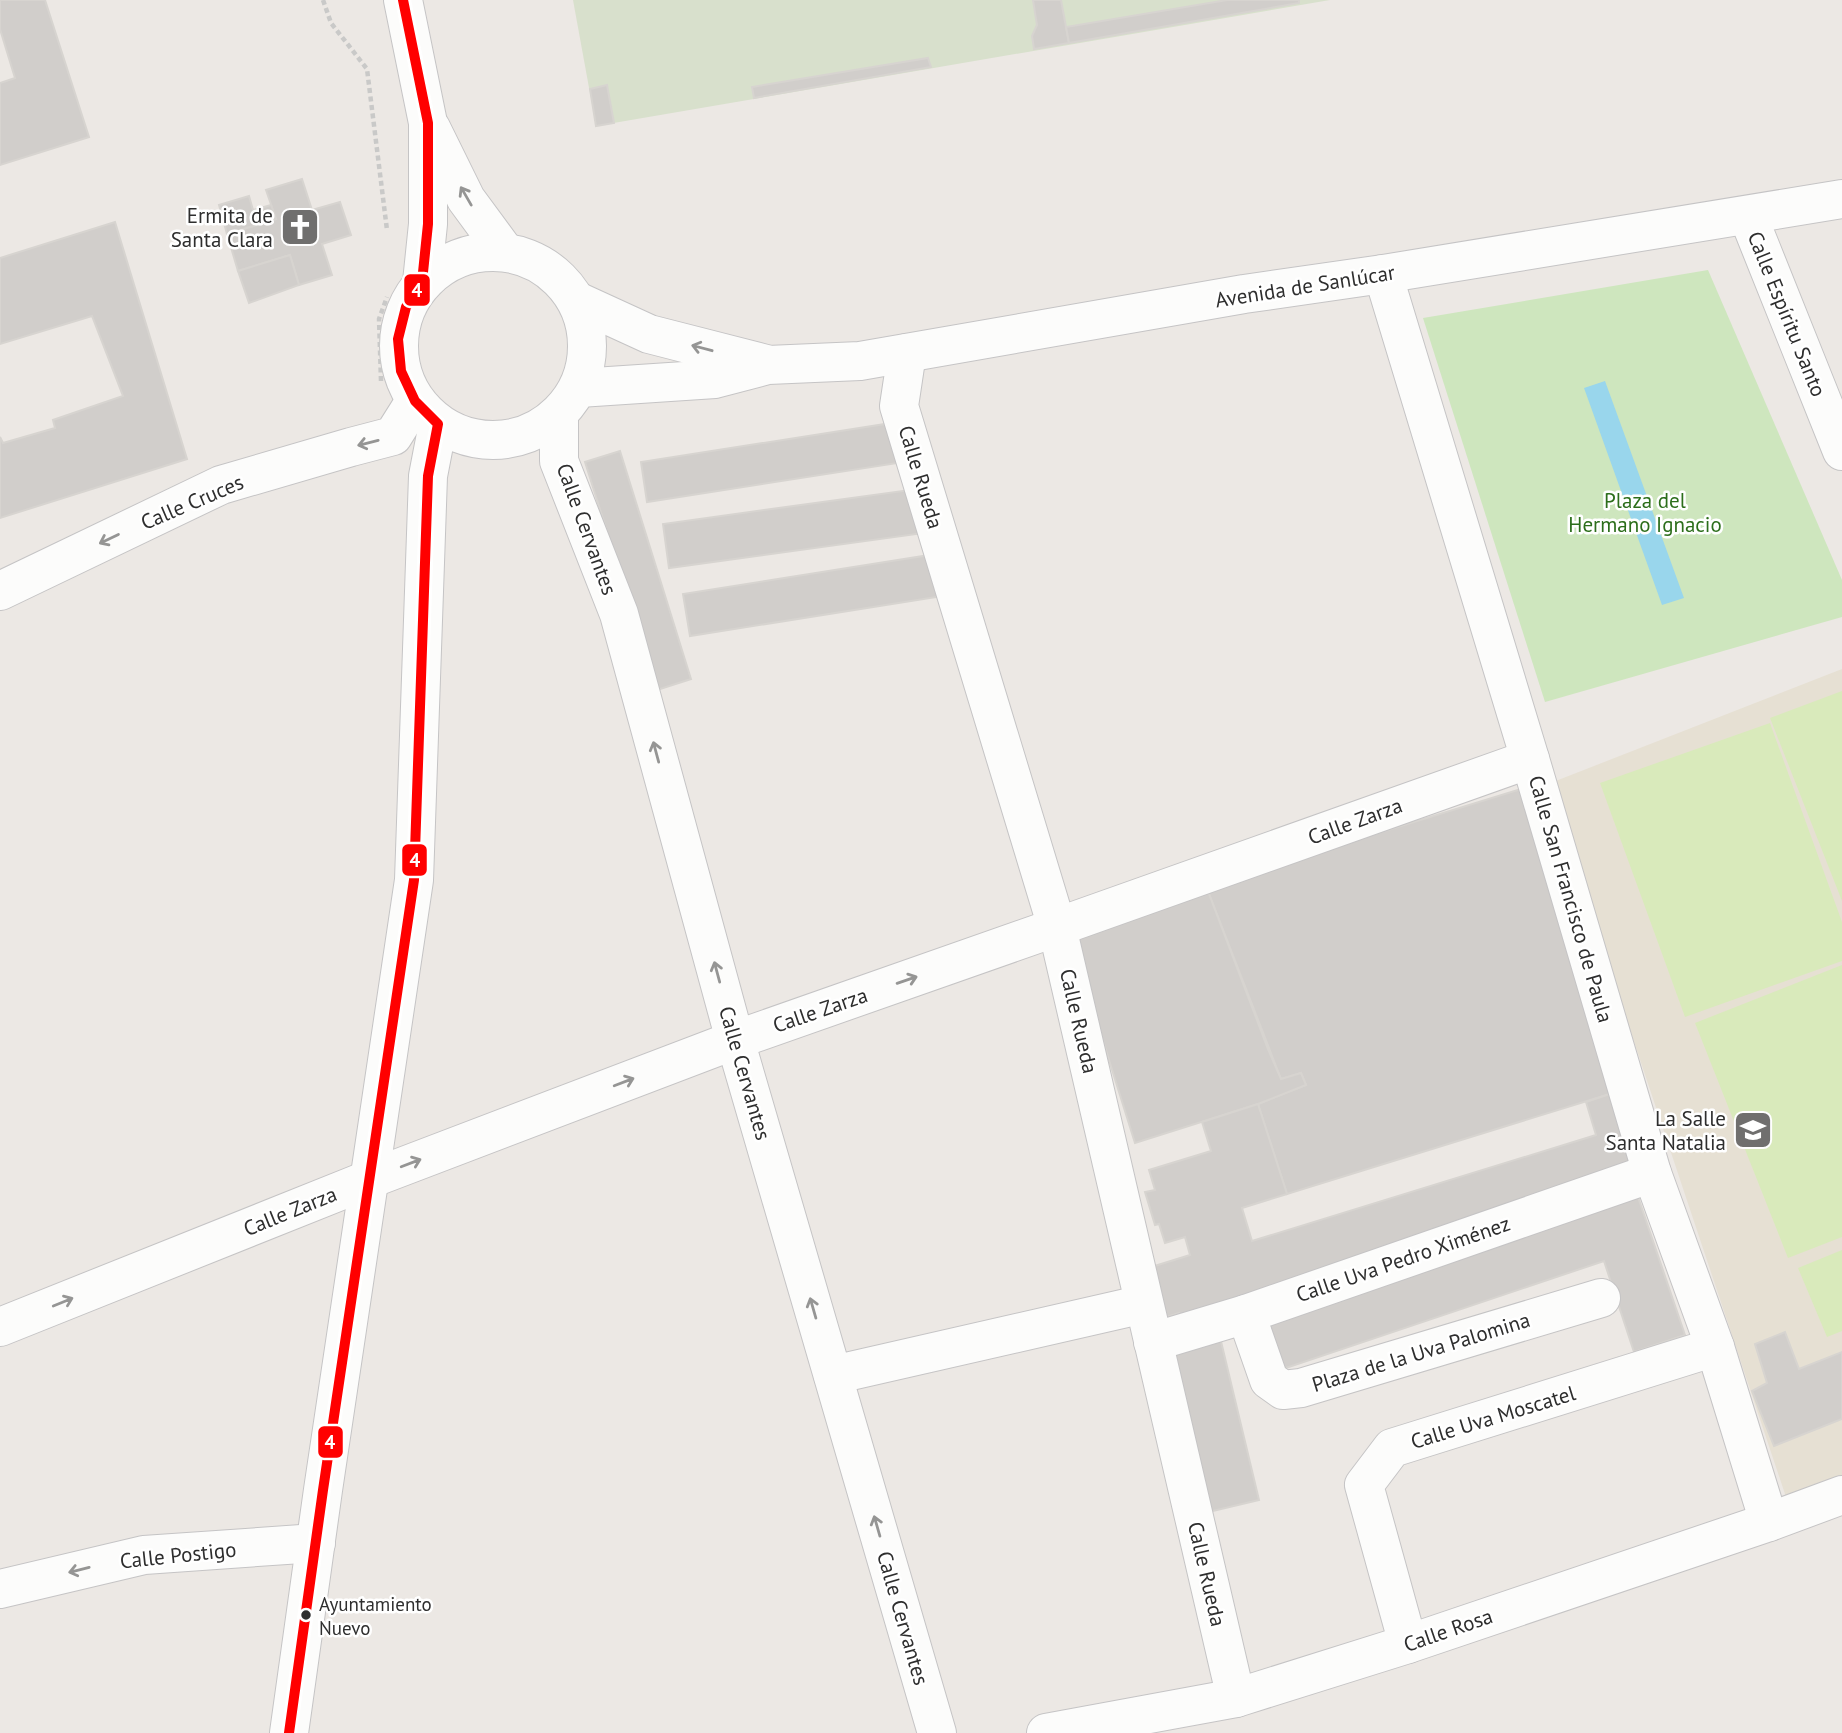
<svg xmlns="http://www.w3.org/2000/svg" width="1842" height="1733" font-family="'PT Sans',sans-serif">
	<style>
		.education { fill: #e6e0d3 }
		.green { fill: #cee6be }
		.cemetery { fill: #d8e0cc }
		.pitch { fill: #d9eabb }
		.water { fill: #99d6ec }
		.building { fill: #d1cecb; stroke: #d7d4d0; stroke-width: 2 }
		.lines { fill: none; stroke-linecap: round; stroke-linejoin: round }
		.minor-casing { stroke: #c5c4c5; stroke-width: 40 }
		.tertiary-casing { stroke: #c5c4c5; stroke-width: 40 }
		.secondary-casing { stroke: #c5c4c5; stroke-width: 40 }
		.path { stroke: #c9c9c8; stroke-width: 4.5; stroke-dasharray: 5 3.5; stroke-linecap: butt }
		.minor { stroke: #fcfcfb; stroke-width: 38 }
		.tertiary { stroke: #fcfcfb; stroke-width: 38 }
		.secondary { stroke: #fcfcfb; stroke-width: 38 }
		.bus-1-casing { stroke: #fff; stroke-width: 16 }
		.bus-1 { stroke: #f00; stroke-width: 10 }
		.oneway { stroke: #959594 }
		.bus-dot { fill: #2e2e2e; stroke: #fff; stroke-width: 2.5 }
		.labels { text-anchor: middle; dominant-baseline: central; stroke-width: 5; stroke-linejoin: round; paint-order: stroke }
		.bus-label { font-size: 19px; fill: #2e2e2e; stroke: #fff; text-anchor: start }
		.poi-label { font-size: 21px; fill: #2e2e2e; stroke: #fff; text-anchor: end }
		.street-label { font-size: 21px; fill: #2e2e2e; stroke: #fff }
		.park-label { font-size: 21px; fill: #2c6e1b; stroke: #fff }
		.line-badge { stroke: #fff; stroke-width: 2.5 }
		.badge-label { font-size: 19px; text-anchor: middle; font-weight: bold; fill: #fff }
	</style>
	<rect width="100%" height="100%" fill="#ece8e4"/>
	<path class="education" d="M1842,669V1477L1786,1497L1548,784Z"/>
	<path class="green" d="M1708,270L1842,580V617L1545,702L1423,318Z"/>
	<path class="cemetery" d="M573,0H1330L596,126Z"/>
	<g class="pitch">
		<path d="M1842,691V901L1770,718Z"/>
		<path d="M1770,723L1842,922V961L1685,1017L1600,783Z"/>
		<path d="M1842,965V1237L1788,1258L1695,1023Z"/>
		<path d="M1842,1250V1331L1827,1337L1798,1268Z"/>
	</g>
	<path class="water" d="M1605,381L1684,598L1662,605L1584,388Z"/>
	<g class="building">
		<path d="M0,0H45L89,137L0,165V83L15,78L0,29Z"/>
		<path d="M1033,0H1061L1069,43L1034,49L1032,36L1037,25Z"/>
		<path d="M1227,0H1299V3L1069,43L1066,27Z"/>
		<path d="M928,58L931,67L754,98L752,87Z"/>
		<path d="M607,85L614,123L596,126L590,89Z"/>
		<path d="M302,179L312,210L340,202L351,235L322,244L332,275L299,285L290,255L238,271L227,234L276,219L266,190Z"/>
		<path d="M249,196L253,210L271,205L276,219L227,234L219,205Z"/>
		<path d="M115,222L187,459L0,518V437L3,443L55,428L53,420L123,396L92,316L0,344V258Z"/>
		<path d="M290,255L299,285L249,303L238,271Z"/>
		<path d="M898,422L904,462L647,502L641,462Z"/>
		<path d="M620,451L691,679L657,690L585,462Z"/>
		<path d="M917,489L924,533L669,568L663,524Z"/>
		<path d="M936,554L943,596L690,636L683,594Z"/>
		<path d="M1521,789L1616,1092L1287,1194L1258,1104L1306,1085L1301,1073L1281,1079L1206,886Z"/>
		<path d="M1206,886L1268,1049L1281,1079L1301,1073L1306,1085L1258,1104L1135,1143L1068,929Z"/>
		<path d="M1616,1092L1639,1165L1180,1319L1179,1313L1160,1319L1145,1269L1190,1255L1185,1237L1165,1243L1159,1224L1155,1225L1145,1192L1155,1190L1149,1170L1211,1151L1202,1122L1258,1104L1287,1194L1242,1208L1252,1241L1596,1135L1586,1102Z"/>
		<path d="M1637,1194L1685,1335L1634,1352L1604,1261L1274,1372L1257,1323Z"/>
		<path d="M1785,1332L1799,1369L1842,1352V1419L1774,1446L1752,1391L1767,1383L1755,1344Z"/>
		<path d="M1219,1333L1259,1500L1200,1514L1161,1347Z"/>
	</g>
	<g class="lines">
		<g class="minor-casing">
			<g id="minor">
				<path d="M1748,216L1842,451"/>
				<path d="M1383,274L1530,759L1652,1173L1715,1347L1769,1522"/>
				<path d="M907,353L899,406L1057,927L1236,1698"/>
				<path d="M0,591L221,485L351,447L393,436L415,401"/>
				<path d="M1246,1314L1269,1380L1283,1390L1301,1388L1601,1298"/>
				<path d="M0,1327L370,1179L735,1040L1057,927L1530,759"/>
				<path d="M1153,1342L1246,1314L1652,1173"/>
				<path d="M833,1375L1144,1304"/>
				<path d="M0,1589L144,1555L316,1543"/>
				<path d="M1408,1644L1364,1485L1392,1448L1715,1347"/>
				<path d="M1046,1733L1236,1698L1408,1644L1769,1522L1842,1495"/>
			</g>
		</g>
		<g class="tertiary-casing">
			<g id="tertiary">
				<path d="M559,415V461L619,614L735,1040L937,1733"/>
				<path d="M289,1733L323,1490L414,880L428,476L438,424"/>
			</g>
		</g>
		<g class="secondary-casing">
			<g id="secondary">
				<path d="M403,0L428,123V224L422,282"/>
				<path d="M431,128L466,199L505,252"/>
				<circle cx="493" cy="346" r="94"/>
				<path d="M577,301L649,334L766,364"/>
				<path d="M579,388L715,379L768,365L860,361L1244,294L1383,274L1842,199"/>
			</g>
		</g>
		<g class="path">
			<path d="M323,0L331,23L367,69L387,230"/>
			<path d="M381,381L379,319L387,297"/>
		</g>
		<use href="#minor" class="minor"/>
		<use href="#tertiary" class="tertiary"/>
		<use href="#secondary" class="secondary"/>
		<g class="bus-1-casing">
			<path id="bus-1" d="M289,1733L323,1490L414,880L428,476L438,424L415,401L401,371L398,339L406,307L422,282L428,224V123L403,0"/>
		</g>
		<use href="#bus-1" class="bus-1"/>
	</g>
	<defs><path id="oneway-shaft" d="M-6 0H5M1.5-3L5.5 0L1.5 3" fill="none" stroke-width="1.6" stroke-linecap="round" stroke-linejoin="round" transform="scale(1.75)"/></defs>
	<g class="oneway">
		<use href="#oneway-shaft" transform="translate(466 196) rotate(-120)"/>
		<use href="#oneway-shaft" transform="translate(702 348) rotate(-165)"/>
		<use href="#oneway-shaft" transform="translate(368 443) rotate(166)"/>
		<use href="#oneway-shaft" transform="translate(109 539) rotate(154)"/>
		<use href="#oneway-shaft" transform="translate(656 752) rotate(-105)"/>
		<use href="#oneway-shaft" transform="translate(717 972) rotate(-105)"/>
		<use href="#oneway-shaft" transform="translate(907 980) rotate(-19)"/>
		<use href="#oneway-shaft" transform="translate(624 1082) rotate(-21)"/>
		<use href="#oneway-shaft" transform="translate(411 1163) rotate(-21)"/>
		<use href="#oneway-shaft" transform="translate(63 1302) rotate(-22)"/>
		<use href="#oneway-shaft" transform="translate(813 1308) rotate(-106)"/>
		<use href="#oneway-shaft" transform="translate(877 1526) rotate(-106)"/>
		<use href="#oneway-shaft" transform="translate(79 1570) rotate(166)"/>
	</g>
	<defs>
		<g id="church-square" transform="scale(2.0125)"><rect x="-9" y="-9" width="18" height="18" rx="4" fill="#706f6e" stroke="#fff"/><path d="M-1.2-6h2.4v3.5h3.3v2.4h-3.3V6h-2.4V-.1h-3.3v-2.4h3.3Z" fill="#fff"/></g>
		<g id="school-square" transform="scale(2.0125)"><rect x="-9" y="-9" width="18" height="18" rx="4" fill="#706f6e" stroke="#fff"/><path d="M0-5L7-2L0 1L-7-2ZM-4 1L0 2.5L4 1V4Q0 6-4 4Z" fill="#fff"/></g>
	</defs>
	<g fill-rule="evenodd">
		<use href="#church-square" x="300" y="227"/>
		<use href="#school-square" x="1753" y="1130"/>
	</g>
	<circle class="bus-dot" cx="306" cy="1615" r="6"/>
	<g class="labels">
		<g class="bus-label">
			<text x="319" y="1604">Ayuntamiento<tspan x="319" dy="24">Nuevo</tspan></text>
		</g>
		<g class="poi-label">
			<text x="273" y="215">Ermita de<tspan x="273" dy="24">Santa Clara</tspan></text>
			<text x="1726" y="1118">La Salle<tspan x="1726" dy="24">Santa Natalia</tspan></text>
		</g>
		<g class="street-label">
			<text transform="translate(1305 286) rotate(-9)">Avenida de Sanlúcar</text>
			<text transform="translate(1787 314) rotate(68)">Calle Espíritu Santo</text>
			<text transform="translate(921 477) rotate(73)">Calle Rueda</text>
			<text transform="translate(192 502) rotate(-23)">Calle Cruces</text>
			<text transform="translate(587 529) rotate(70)">Calle Cervantes</text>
			<text transform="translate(1355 821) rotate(-20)">Calle Zarza</text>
			<text transform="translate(1571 899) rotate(74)">Calle San Francisco de Paula</text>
			<text transform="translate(820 1010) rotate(-19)">Calle Zarza</text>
			<text transform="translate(1079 1021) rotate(77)">Calle Rueda</text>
			<text transform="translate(745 1073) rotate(74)">Calle Cervantes</text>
			<text transform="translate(290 1211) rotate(-22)">Calle Zarza</text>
			<text transform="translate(1403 1259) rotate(-19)">Calle Uva Pedro Ximénez</text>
			<text transform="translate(1421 1352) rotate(-17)">Plaza de la Uva Palomina</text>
			<text transform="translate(1493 1417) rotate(-17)">Calle Uva Moscatel</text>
			<text transform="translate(178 1555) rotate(-6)">Calle Postigo</text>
			<text transform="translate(1207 1574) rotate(77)">Calle Rueda</text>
			<text transform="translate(903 1618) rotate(74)">Calle Cervantes</text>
			<text transform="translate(1448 1630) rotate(-19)">Calle Rosa</text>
		</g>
		<g class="park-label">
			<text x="1645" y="500">Plaza del<tspan x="1645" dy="24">Hermano Ignacio</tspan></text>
		</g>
	</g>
	<g class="line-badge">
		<rect x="403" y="273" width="28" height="34" rx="7" fill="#f00"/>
		<rect x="401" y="843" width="27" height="34" rx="7" fill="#f00"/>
		<rect x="317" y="1425" width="27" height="34" rx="7" fill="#f00"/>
	</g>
	<g class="badge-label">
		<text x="417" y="297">4</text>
		<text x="415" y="867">4</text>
		<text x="330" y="1449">4</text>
	</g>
</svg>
